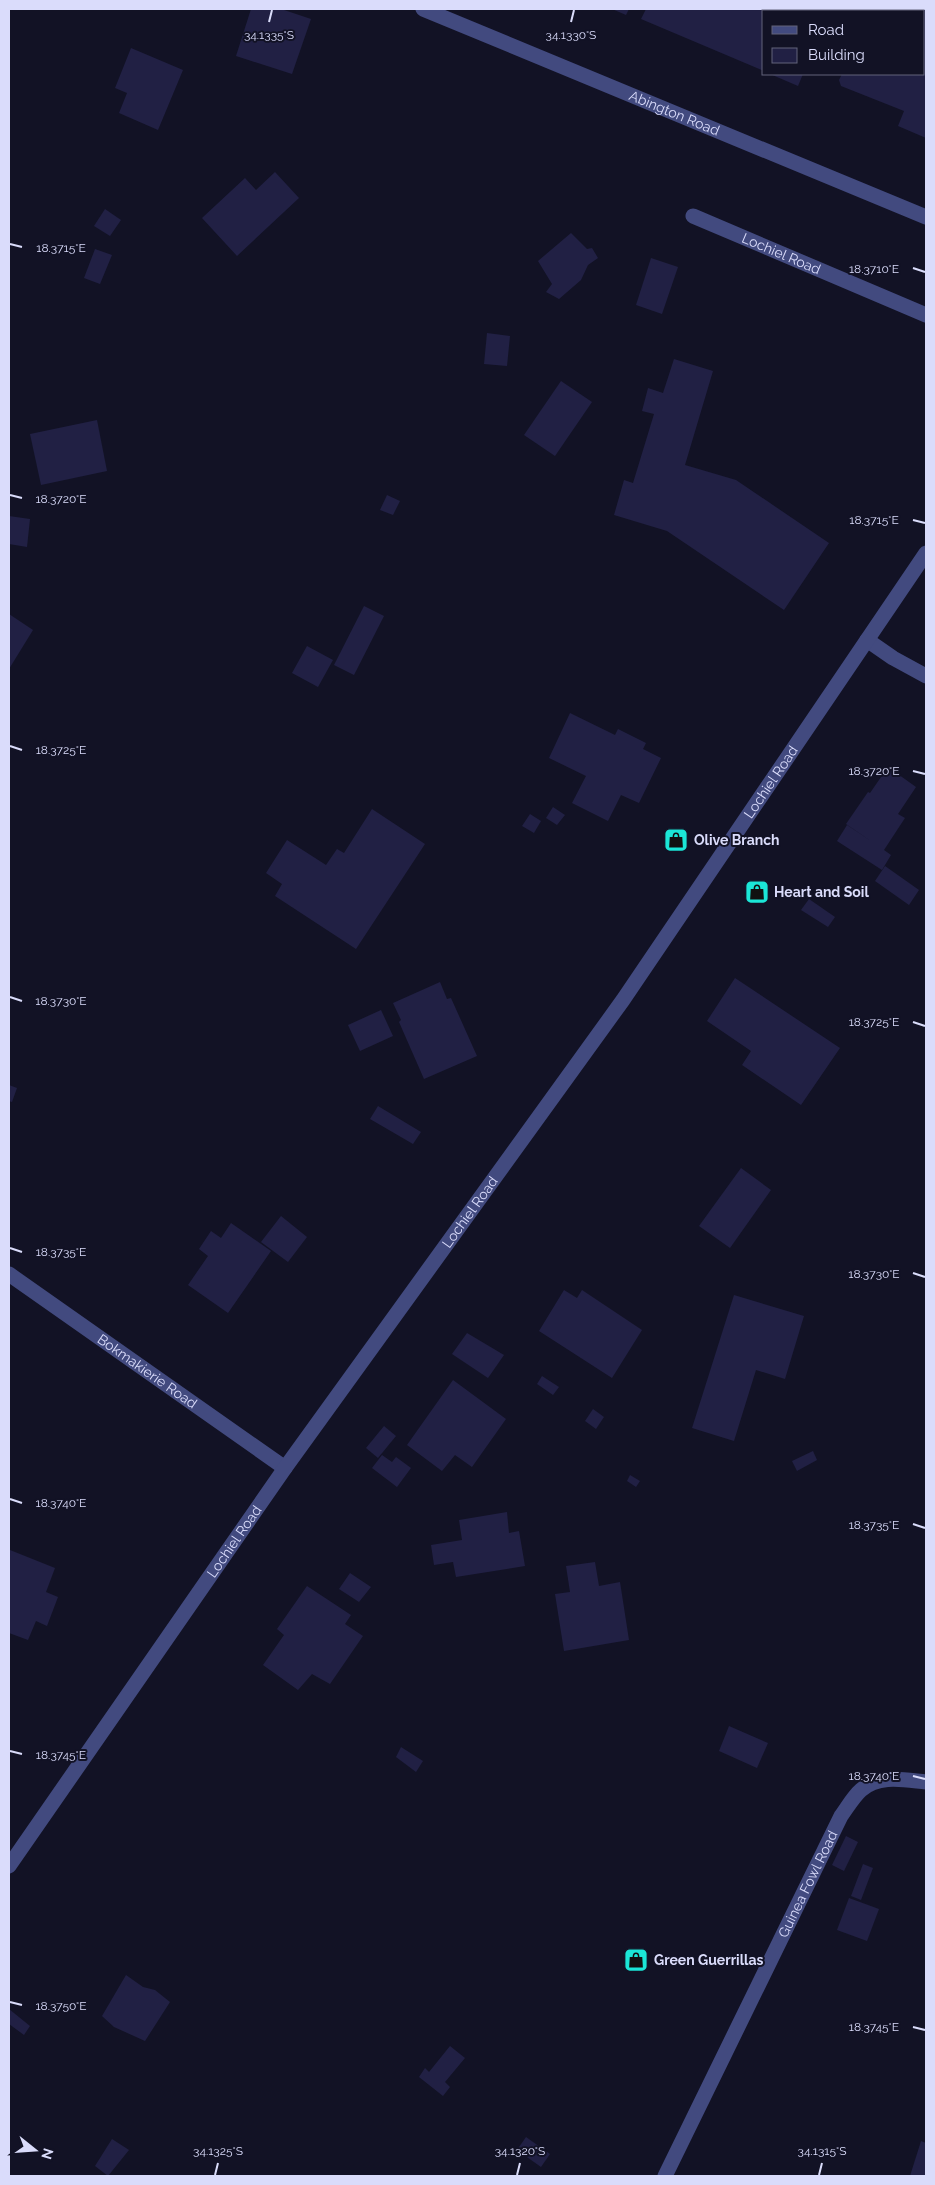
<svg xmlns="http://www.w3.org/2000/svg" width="935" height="2185" font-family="Raleway,sans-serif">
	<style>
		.building { fill: #212044 }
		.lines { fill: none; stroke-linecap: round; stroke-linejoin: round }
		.minor { stroke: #424a7f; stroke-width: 15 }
		.ticks { fill: none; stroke: #dadcfb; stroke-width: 2 }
		.labels { text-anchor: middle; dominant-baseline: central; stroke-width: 4; stroke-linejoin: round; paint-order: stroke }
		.street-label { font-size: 14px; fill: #dadcfb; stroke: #121225 }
		.poi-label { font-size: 14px; font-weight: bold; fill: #dadcfb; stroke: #121225; text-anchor: start }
		.ticks-label { font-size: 12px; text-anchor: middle; fill: #dadcfb; stroke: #121225; stroke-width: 4; stroke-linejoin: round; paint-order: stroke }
	</style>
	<rect width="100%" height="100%" fill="#121225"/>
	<g class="building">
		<path d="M251,9H281L311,19L292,74L236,56Z"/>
		<path d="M612,9H629L626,15Z"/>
		<path d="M646,9H830L829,11H764V71L641,19Z"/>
		<path d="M870,9H926V138L898,126L904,111L841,86L839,80L842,74H924V11H869Z"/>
		<path d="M131,48L183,70L158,130L119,113L127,93L115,88Z"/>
		<path d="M770,74H803L798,86Z"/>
		<path d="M275,172L299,198L237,256L202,218L245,178L256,190Z"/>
		<path d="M105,209L121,220L110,236L94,226Z"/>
		<path d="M571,233L587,249L592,248L598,258L588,265L581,280L559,299L546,292L552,284L538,261Z"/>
		<path d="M95,249L112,255L100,284L84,278Z"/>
		<path d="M651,258L678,267L662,314L636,305Z"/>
		<path d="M487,333L510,336L507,366L484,364Z"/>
		<path d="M674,359L713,371L685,465L736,480L829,543L784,610L667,531L614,515L624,480L633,483L654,414L642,411L648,388L663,393Z"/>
		<path d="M561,381L592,402L555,456L524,435Z"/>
		<path d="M97,420L107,471L41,485L30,434Z"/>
		<path d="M387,495L400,501L393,515L380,510Z"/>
		<path d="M9,516L30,519L27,547L9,544Z"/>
		<path d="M364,606L384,616L354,675L334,665Z"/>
		<path d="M9,614L33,630L9,669Z"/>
		<path d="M307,646L333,660L318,687L292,673Z"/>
		<path d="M570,713L615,735L618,729L646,743L643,749L661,758L639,803L621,795L608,821L572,803L586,776L549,758Z"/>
		<path d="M888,767L916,787L898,814L905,818L884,850L891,855L882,870L837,841L847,825L871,841L846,824L868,792L870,793Z"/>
		<path d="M553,807L565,815L557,825L546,818Z"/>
		<path d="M372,809L425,844L356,949L275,896L282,884L266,873L287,840L326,865L337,849L344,853Z"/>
		<path d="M530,814L541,821L534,833L522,826Z"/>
		<path d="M885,866L919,890L909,905L875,881Z"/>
		<path d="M809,899L835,917L828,927L801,910Z"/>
		<path d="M735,978L840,1048L801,1105L742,1065L751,1051L707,1021Z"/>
		<path d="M440,982L447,999L451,998L477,1056L424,1079L399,1022L401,1020L393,1003Z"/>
		<path d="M381,1010L393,1036L360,1051L348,1025Z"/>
		<path d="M9,1085L17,1088L12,1102L9,1101Z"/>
		<path d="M378,1106L421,1132L413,1144L370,1119Z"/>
		<path d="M741,1168L771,1190L730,1248L699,1226Z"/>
		<path d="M281,1216L307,1237L288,1262L261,1242Z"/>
		<path d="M231,1223L271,1251L228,1313L188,1285L208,1256L199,1249L211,1231L221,1238Z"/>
		<path d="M564,1290L577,1298L582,1290L642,1330L612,1378L539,1331Z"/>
		<path d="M734,1295L804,1316L785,1379L756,1370L734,1441L692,1428Z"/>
		<path d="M467,1333L504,1355L488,1378L452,1354Z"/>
		<path d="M542,1376L559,1387L553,1395L537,1384Z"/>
		<path d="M453,1380L506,1419L472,1467L455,1455L442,1471L407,1445Z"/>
		<path d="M593,1409L604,1417L596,1429L585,1421Z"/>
		<path d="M384,1426L396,1436L378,1458L366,1448Z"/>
		<path d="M813,1451L817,1460L797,1471L792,1461Z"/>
		<path d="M382,1455L392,1462L396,1457L411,1468L397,1487L372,1468Z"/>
		<path d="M630,1475L640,1481L636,1487L627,1481Z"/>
		<path d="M507,1512L509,1533L519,1531L525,1566L456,1577L453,1562L434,1565L431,1545L462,1540L459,1520Z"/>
		<path d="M10,1550L55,1568L46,1592L58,1597L47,1626L36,1621L28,1640L9,1633Z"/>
		<path d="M595,1562L599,1586L620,1582L629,1640L564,1651L555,1594L570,1592L566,1566Z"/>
		<path d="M350,1573L371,1587L359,1602L339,1589Z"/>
		<path d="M307,1586L351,1615L345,1624L363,1636L330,1684L312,1674L298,1690L263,1665L284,1635L277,1629Z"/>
		<path d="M729,1726L768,1743L757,1768L719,1751Z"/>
		<path d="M401,1747L423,1761L416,1772L396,1757Z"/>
		<path d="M846,1836L858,1842L844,1871L832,1865Z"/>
		<path d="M863,1864L873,1868L861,1900L851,1896Z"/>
		<path d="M849,1898L879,1909L867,1941L837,1930Z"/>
		<path d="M126,1975L143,1987L155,1990L170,2002L145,2041L114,2027L102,2016Z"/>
		<path d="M9,2009L30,2026L24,2035L9,2024Z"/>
		<path d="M450,2046L465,2058L445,2082L450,2087L443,2096L419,2077L425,2068L429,2072Z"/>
		<path d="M526,2137L550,2154L541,2167L517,2150Z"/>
		<path d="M112,2139L129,2150L108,2176L95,2166Z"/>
		<path d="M921,2141L926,2143V2176H910Z"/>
	</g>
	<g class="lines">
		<g class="minor">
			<path id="s1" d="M423,9L926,217"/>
			<path id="s2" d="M693,216L926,315"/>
			<path d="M867,640L893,658L926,676"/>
			<path id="s3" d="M9,1274L285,1468"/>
			<path id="s4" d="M9,1866L285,1468L623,1000L926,553"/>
			<path id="s5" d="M665,2176L841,1816C847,1808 853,1797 861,1790C879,1774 905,1780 926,1782"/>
		</g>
	</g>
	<path class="ticks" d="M269,22L272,10M571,22L574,10M10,244L22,247M913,268L925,272M10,495L22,498M913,520L925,523M10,746L22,750M913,771L925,774M10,997L22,1001M913,1022L925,1026M10,1248L22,1252M913,1273L925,1277M10,1499L22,1503M913,1524L925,1528M10,1751L22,1754M913,1776L925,1779M10,2002L22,2005M913,2027L925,2030M215,2175L218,2163M517,2175L520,2163M819,2175L822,2163"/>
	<defs>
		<g id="shop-square" transform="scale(1.25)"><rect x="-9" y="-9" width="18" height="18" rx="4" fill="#1be6d7" stroke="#121225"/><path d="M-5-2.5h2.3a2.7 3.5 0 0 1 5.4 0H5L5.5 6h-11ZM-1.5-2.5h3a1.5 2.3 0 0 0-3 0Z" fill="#111"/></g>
	</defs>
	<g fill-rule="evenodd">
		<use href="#shop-square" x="676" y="840"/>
		<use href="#shop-square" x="757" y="892"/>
		<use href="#shop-square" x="636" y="1960"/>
	</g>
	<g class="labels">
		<g class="street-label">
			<text stroke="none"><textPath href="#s1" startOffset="272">Abington Road</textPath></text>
			<text stroke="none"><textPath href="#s2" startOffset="96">Lochiel Road</textPath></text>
			<text stroke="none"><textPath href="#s4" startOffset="1325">Lochiel Road</textPath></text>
			<text stroke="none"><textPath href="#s4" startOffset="800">Lochiel Road</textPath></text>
			<text stroke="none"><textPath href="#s3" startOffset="169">Bokmakierie Road</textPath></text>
			<text stroke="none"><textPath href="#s4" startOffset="395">Lochiel Road</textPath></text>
			<text stroke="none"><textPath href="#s5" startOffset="325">Guinea Fowl Road</textPath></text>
		</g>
		<g class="poi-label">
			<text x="694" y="840">Olive Branch</text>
			<text x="774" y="892">Heart and Soil</text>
			<text x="654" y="1960">Green Guerrillas</text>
		</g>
	</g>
	<g class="ticks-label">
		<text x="269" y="39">34.1335°S</text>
		<text x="571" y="39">34.1330°S</text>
		<text x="61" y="252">18.3715°E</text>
		<text x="874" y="273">18.3710°E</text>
		<text x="61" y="503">18.3720°E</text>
		<text x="874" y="524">18.3715°E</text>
		<text x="61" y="754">18.3725°E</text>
		<text x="874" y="775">18.3720°E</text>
		<text x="61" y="1005">18.3730°E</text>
		<text x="874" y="1026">18.3725°E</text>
		<text x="61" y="1256">18.3735°E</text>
		<text x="874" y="1278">18.3730°E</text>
		<text x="61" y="1507">18.3740°E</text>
		<text x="874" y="1529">18.3735°E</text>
		<text x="61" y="1759">18.3745°E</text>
		<text x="874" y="1780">18.3740°E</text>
		<text x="61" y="2010">18.3750°E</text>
		<text x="874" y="2031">18.3745°E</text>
		<text x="218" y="2155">34.1325°S</text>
		<text x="520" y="2155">34.1320°S</text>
		<text x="822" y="2155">34.1315°S</text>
	</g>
	<rect width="935" height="2185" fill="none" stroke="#dadcfb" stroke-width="20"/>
	<rect x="762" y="10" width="162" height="65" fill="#121225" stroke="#62637b"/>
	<rect x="772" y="26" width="25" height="8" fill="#424a7f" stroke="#62637b"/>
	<text x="808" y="35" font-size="15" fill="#dadcfb">Road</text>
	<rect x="772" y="48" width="25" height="15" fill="#212044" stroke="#62637b"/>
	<text x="808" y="60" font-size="15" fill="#dadcfb">Building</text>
	<g transform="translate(35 2150) rotate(107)" stroke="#121225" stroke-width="4" paint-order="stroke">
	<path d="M0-4L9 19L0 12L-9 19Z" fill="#dadcfb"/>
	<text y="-8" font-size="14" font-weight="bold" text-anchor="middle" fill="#dadcfb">N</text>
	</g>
</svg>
